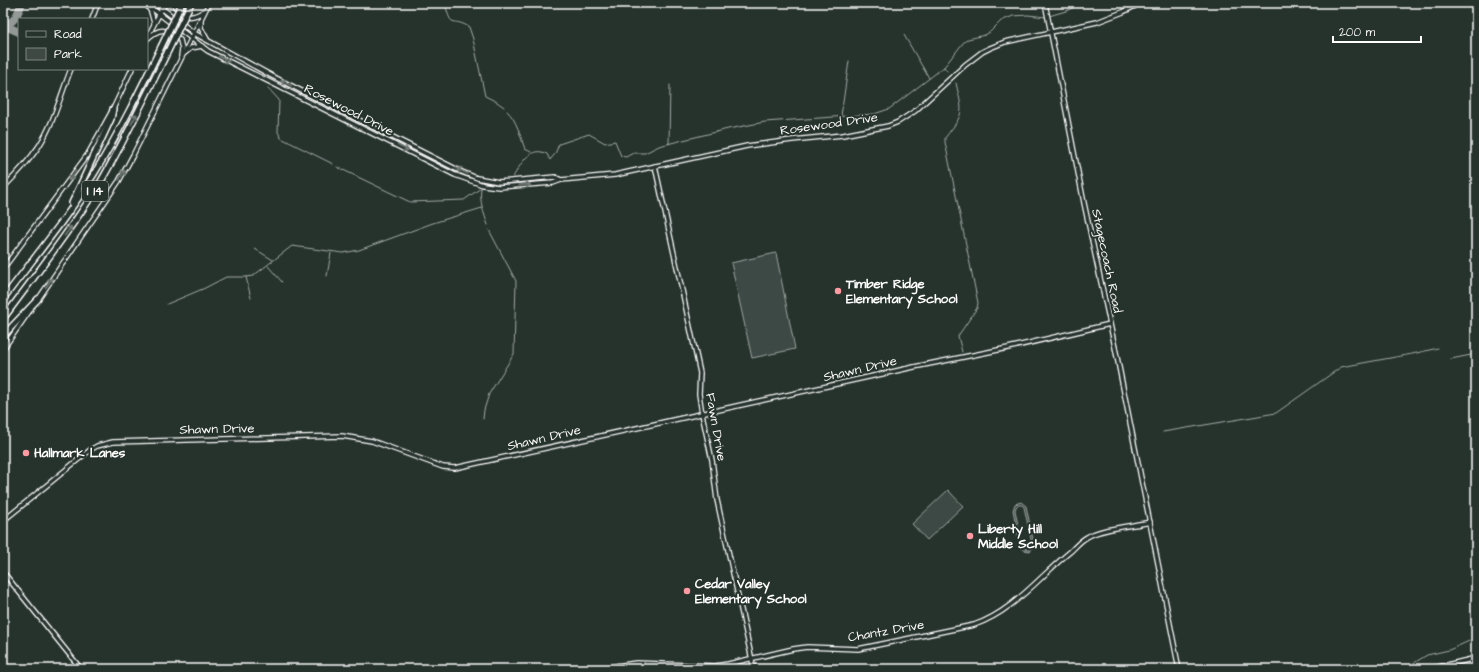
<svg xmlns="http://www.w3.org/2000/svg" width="1479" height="672" font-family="'Architects Daughter',sans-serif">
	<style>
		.green { fill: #3e4944; stroke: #9ea4a2; fill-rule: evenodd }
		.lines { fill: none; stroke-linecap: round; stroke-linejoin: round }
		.stream { stroke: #a4a9a7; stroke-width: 1 }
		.taxiway { stroke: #929996; stroke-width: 8 }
		.secondary-casing { stroke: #fff; stroke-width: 6 }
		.highway-casing { stroke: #fff; stroke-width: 8 }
		.secondary { stroke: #26332d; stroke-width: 3.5 }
		.highway { stroke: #26332d; stroke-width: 5 }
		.highway-bridge-casing { stroke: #fff; stroke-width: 8; stroke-linecap: butt }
		.highway-bridge { stroke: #26332d; stroke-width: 5 }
		.oneway { stroke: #727a76 }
		.poi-dot { fill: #ff9aa2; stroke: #26332d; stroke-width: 1.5 }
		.labels { text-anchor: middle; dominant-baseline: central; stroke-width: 4; stroke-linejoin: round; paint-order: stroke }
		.shield { fill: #26332d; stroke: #bec2c0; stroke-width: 1 }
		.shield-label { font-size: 12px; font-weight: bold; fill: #fff }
		.street-label { font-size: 13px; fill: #fff; stroke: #26332d }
		.poi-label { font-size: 13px; font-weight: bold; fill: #fff; stroke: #26332d; text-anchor: start }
	</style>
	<rect width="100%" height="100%" fill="#26332d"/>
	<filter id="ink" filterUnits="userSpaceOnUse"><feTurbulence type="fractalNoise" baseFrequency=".025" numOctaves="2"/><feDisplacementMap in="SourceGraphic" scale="8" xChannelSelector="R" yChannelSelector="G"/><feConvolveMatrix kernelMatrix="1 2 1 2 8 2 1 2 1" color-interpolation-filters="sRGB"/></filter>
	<g filter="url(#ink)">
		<g class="green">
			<path d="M776,253L795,349L752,358L731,263Z"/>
			<path d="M948,490L963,506L927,540L912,524Z"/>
			<path d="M1021,502L1026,506L1034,544L1033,548L1030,551L1024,550L1020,547L1013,510L1015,504ZM1018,505H1022L1024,507L1032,544L1029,549H1026L1022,545L1015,510L1016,507Z"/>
		</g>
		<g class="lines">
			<g class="stream">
				<path d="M445,3C452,31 451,16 469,27L473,39L485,96L497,102L504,107"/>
				<path d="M1049,16L1066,11L1083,3"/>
				<path d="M904,35L929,78"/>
				<path d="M944,67L947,71"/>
				<path d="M956,83C963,114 965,112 945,138V142L978,303L977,308L958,336L962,352"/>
				<path d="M268,88L279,100L278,132L281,138L333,164"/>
				<path d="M507,111C517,120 520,136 525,149L531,152"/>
				<path d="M841,116L849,61"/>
				<path d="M669,144L670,85"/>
				<path d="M337,167L410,202L464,200L481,188"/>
				<path d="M513,177C521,164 530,145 547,154L550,160L555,154L559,144L589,134L605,143L615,141L621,156L626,157L633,153H645L659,146L728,129L765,122L874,114L889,109L905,97L944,67L963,43L968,39L985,35L990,32L1001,21L1013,16L1028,15L1046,17"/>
				<path d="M481,188C479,202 484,213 488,225"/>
				<path d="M255,249L273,260"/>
				<path d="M268,266L282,282"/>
				<path d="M327,276L331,253"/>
				<path d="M251,298L246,277L253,276L292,246L343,253L359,250L433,223L482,208"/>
				<path d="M167,304L205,288L226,277H246"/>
				<path d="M1451,359L1476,354"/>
				<path d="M483,419L484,410L489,394L514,354L516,281L489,230"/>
				<path d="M1163,432L1276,413L1341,367L1412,354L1438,348"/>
				<path d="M1404,669L1427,655L1449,650L1476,638"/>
			</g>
			<g class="taxiway">
				<path d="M3,24C15,25 18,12 22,3"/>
				<path d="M3,25L19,32"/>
			</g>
			<g class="secondary-casing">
				<g id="secondary">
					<path d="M145,3L208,51L455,175L483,185L499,187L553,183L561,180L615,175L747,146L792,140L843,135L888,126L898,122L915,111L965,65L982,52L990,48L1005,42L1097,22L1123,12L1141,3"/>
					<path d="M155,3L194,33L272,76L462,172L477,178L499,182L555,177L561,180"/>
					<path d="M173,3C181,18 191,20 204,11"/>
					<path d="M1045,3L1084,203L1116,352L1179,669"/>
					<path d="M147,5L151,12L154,23"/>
					<path d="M92,19L98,3"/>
					<path d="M201,20V28L207,39"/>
					<path d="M148,36L165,3"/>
					<path d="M147,39C161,26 165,29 180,40L182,49L181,56"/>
					<path d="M185,53L191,48L202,46"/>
					<path d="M655,166L700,373L699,394L702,414L712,460L717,500L754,669"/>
					<path d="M3,188C16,175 29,161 39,146C54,123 61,94 71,69"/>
					<path d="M3,269L88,154L113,109L132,69"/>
					<path d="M37,301L119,181L133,155L209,3"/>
					<path d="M3,349L31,309"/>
					<path d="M3,521L90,450L97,446L113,442L342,436L372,441L443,467L455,468L914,367L1008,348L1110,324"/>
					<path d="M3,572L81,669"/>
					<path d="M595,669L636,663L715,666L728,664L793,649L807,647L858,649L974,625C1013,612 1040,576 1071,551C1076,546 1081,540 1087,537C1102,528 1133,526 1150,522"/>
					<path d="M1430,669L1476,658"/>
				</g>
			</g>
			<g class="highway-casing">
				<g id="highway">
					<path d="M72,203L111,119L113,109"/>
					<path d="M3,299C34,258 67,218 94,174C119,133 140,90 161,47"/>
					<path d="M3,319C36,274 71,230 100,183C125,140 146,95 168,51"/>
					<path d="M3,336L38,299"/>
				</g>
			</g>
			<use href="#secondary" class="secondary"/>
			<use href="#highway" class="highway"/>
			<g class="highway-bridge-casing">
				<g id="highway-bridge">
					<path d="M161,47L182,3"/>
					<path d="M168,51L191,3"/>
				</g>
			</g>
			<use href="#highway-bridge" class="highway-bridge"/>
		</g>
		<defs><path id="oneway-shaft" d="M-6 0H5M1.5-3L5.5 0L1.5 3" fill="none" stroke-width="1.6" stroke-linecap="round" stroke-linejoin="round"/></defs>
		<g class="oneway">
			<use href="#oneway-shaft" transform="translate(224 59) rotate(27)"/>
			<use href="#oneway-shaft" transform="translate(286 83) rotate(-154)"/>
			<use href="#oneway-shaft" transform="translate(134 119) rotate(-63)"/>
			<use href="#oneway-shaft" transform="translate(403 148) rotate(27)"/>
			<use href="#oneway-shaft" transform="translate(462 171) rotate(-156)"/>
			<use href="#oneway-shaft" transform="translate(122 175) rotate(-60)"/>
			<use href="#oneway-shaft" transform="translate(72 176) rotate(127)"/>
			<use href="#oneway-shaft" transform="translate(525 185) rotate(-4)"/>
			<use href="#oneway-shaft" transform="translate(68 231) rotate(-54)"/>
			<use href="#oneway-shaft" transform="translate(49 283) rotate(-55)"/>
		</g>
	</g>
	<g class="poi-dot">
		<circle cx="838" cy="291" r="4"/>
		<circle cx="26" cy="453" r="4"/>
		<circle cx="970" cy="536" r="4"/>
		<circle cx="687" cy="591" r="4"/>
	</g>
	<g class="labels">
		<rect class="shield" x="82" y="181" width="26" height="20" rx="3"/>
		<g class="shield-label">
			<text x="95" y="191">I 14</text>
		</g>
		<g class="street-label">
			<text transform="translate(349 110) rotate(27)">Rosewood Drive</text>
			<text transform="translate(829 124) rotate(-8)">Rosewood Drive</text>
			<text transform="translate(1107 261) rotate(78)">Stagecoach Road</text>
			<text transform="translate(860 369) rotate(-13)">Shawn Drive</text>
			<text transform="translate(716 427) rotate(80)">Fawn Drive</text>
			<text transform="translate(217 429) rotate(-1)">Shawn Drive</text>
			<text transform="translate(544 438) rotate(-13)">Shawn Drive</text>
			<text transform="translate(886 631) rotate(-10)">Chantz Drive</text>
		</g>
		<g class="poi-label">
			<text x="846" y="284">Timber Ridge<tspan x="846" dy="15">Elementary School</tspan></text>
			<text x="34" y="453">Hallmark Lanes</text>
			<text x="978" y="529">Liberty Hill<tspan x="978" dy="15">Middle School</tspan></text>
			<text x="695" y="584">Cedar Valley<tspan x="695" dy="15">Elementary School</tspan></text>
		</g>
	</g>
	<rect width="1479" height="672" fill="none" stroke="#26332d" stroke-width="16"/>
	<rect x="8" y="8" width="1463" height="656" fill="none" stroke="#fff" stroke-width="1.5" filter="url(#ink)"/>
	<rect x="18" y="18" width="130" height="52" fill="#26332d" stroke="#7d8581"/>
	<rect x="26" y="31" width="20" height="6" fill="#26332d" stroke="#7d8581"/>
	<text x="54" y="38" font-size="12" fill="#ffffff">Road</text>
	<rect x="26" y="48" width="20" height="12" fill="#3e4944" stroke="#7d8581"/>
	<text x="54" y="58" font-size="12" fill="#ffffff">Park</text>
	<path d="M1333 36v6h88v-6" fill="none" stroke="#ffffff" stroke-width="2"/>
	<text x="1339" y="36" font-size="12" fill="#ffffff" stroke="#26332d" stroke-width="3" paint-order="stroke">200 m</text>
</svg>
